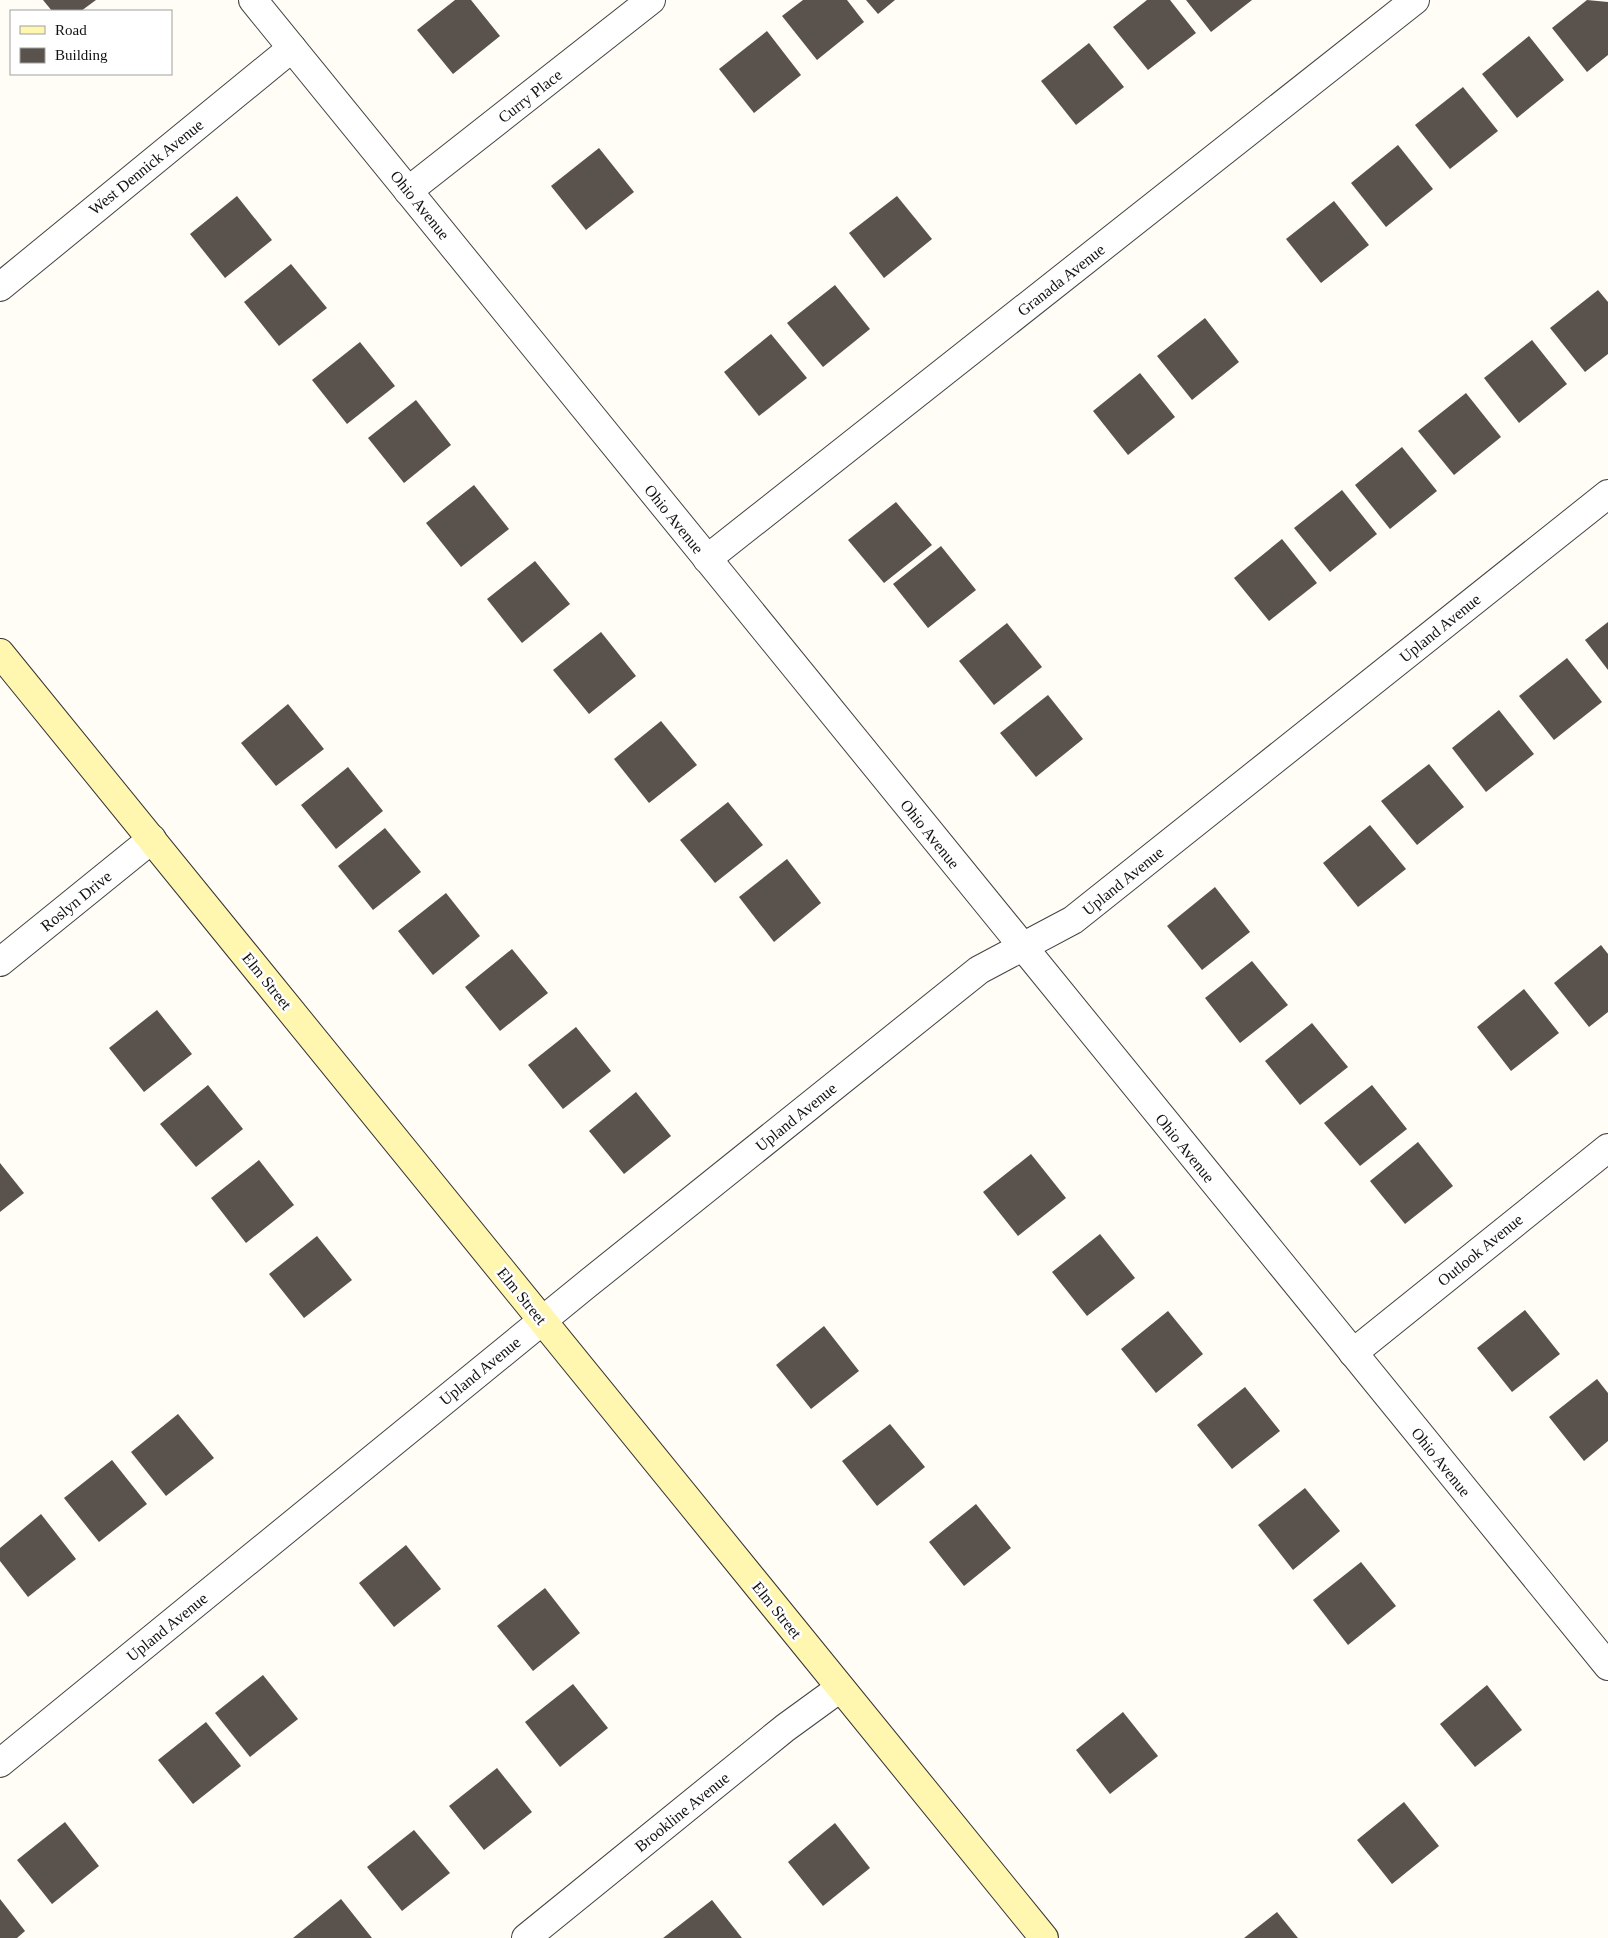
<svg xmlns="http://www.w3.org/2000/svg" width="1608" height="1938" font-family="Georgia,serif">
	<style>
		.building { fill: #5a524d }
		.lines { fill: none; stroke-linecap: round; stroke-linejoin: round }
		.street-casing { stroke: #444; stroke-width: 30 }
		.secondary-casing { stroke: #333; stroke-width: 30 }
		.street { stroke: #fff; stroke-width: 28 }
		.secondary { stroke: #fff6b0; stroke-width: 28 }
		.labels { text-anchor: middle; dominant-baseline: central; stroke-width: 5; stroke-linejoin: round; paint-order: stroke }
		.street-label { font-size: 16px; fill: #111; stroke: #fff }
	</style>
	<rect width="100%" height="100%" fill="#fffdf5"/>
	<g class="building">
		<path d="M43,0H96L81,11H52Z"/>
		<path d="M455,0H471L500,36L453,74L417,30Z"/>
		<path d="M803,0H847L864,22L817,60L782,16Z"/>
		<path d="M866,0H895L878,14Z"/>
		<path d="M1147,0H1170L1196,33L1148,70L1113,27Z"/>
		<path d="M1186,0H1252L1211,32Z"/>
		<path d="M1587,0L1608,2V55L1587,72L1552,28Z"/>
		<path d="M767,31L801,75L754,113L719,69Z"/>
		<path d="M1529,36L1564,80L1517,118L1482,74Z"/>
		<path d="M1089,43L1124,87L1076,125L1041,81Z"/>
		<path d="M1463,87L1498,131L1450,169L1415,125Z"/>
		<path d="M1398,145L1433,189L1386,227L1351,183Z"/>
		<path d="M599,148L634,192L586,230L551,186Z"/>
		<path d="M237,196L272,240L225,278L190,234Z"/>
		<path d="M897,196L932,239L884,278L849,233Z"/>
		<path d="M1334,201L1369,245L1321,283L1286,239Z"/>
		<path d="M291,264L327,308L279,346L244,302Z"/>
		<path d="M835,285L870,329L823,367L787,323Z"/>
		<path d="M1598,290L1608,302V354L1585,372L1550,328Z"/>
		<path d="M1205,318L1239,362L1192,400L1157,356Z"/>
		<path d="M771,334L807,378L759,416L724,372Z"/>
		<path d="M1532,340L1567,384L1519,423L1484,378Z"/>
		<path d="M360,342L395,386L347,424L312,380Z"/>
		<path d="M1140,373L1175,417L1128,455L1093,411Z"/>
		<path d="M1466,393L1501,437L1454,475L1418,431Z"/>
		<path d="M416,400L451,445L404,483L368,438Z"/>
		<path d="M1402,447L1437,491L1390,529L1355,485Z"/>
		<path d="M474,485L509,529L461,567L426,523Z"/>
		<path d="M1342,490L1377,534L1330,572L1294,528Z"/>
		<path d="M896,502L932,545L884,583L848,540Z"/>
		<path d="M1282,539L1317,583L1269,621L1234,578Z"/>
		<path d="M941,546L976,590L928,628L893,584Z"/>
		<path d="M535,561L570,604L522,643L487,599Z"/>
		<path d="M1608,622V670L1585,640Z"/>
		<path d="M1007,623L1042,667L994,705L959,661Z"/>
		<path d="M601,632L636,676L589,714L553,670Z"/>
		<path d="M1567,658L1602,702L1554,740L1519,696Z"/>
		<path d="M1048,695L1083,739L1036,777L1000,733Z"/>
		<path d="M288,704L324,749L276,786L241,743Z"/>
		<path d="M1499,710L1534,754L1486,792L1452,748Z"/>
		<path d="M661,721L697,765L649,803L614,759Z"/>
		<path d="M1429,764L1464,807L1417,845L1381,801Z"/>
		<path d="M348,767L383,811L336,849L301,805Z"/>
		<path d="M728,802L763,845L715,883L680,840Z"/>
		<path d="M1370,825L1406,869L1358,907L1323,863Z"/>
		<path d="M385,828L421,872L373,910L338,866Z"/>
		<path d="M787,859L821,903L774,942L739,897Z"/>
		<path d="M1215,887L1250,932L1202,970L1167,926Z"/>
		<path d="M446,893L480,936L433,975L398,931Z"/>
		<path d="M1601,945L1608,954V1012L1589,1027L1554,983Z"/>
		<path d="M512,949L548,993L500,1031L465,987Z"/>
		<path d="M1252,961L1288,1005L1240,1043L1205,998Z"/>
		<path d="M1524,989L1559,1033L1511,1071L1477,1027Z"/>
		<path d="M157,1010L192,1054L144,1092L109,1048Z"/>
		<path d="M1312,1023L1348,1067L1300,1105L1265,1061Z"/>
		<path d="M576,1027L611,1071L563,1109L528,1065Z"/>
		<path d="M208,1085L243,1129L196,1167L160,1124Z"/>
		<path d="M1372,1085L1407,1129L1360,1166L1324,1123Z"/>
		<path d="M636,1092L671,1136L624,1174L589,1131Z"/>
		<path d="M1418,1142L1453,1186L1405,1224L1370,1181Z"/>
		<path d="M1031,1154L1066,1198L1018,1236L983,1192Z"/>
		<path d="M259,1160L294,1205L246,1243L211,1198Z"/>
		<path d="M0,1163L24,1193L0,1212Z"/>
		<path d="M1100,1234L1135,1278L1087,1316L1052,1272Z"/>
		<path d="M317,1236L352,1280L304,1318L269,1274Z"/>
		<path d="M1525,1310L1560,1354L1512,1392L1477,1348Z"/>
		<path d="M1168,1311L1203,1354L1156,1393L1121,1349Z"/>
		<path d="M824,1326L859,1371L811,1409L776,1365Z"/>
		<path d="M1597,1379L1608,1393V1441L1584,1461L1549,1417Z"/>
		<path d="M1245,1387L1280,1431L1232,1469L1197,1425Z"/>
		<path d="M178,1414L214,1458L166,1496L131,1452Z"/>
		<path d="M890,1424L925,1467L877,1506L842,1461Z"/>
		<path d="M112,1460L147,1504L99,1542L64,1498Z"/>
		<path d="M1305,1488L1340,1531L1293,1570L1258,1525Z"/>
		<path d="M976,1504L1011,1548L964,1586L929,1542Z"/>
		<path d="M41,1514L76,1559L28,1597L0,1561V1548Z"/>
		<path d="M406,1545L441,1589L394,1627L359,1583Z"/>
		<path d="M1361,1562L1396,1606L1348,1645L1313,1600Z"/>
		<path d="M545,1588L580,1633L533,1671L497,1626Z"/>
		<path d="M263,1675L298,1719L250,1757L215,1713Z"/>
		<path d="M573,1684L608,1728L560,1767L525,1722Z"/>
		<path d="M1487,1685L1522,1730L1475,1767L1440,1724Z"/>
		<path d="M1123,1712L1158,1756L1110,1794L1076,1750Z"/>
		<path d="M206,1722L241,1766L193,1804L158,1760Z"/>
		<path d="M497,1768L532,1812L484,1850L449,1806Z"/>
		<path d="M1404,1802L1439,1846L1392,1884L1357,1840Z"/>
		<path d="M65,1822L99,1866L52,1904L17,1860Z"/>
		<path d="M835,1823L870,1868L823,1906L788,1862Z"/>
		<path d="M414,1830L450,1873L402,1911L367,1867Z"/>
		<path d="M0,1899L25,1931L17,1938H0Z"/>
		<path d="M341,1899L372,1938H293Z"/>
		<path d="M712,1900L742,1938H663Z"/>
		<path d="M1277,1912L1298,1938H1244Z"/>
	</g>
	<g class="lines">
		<g class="street-casing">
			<g id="street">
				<path d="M253,0L1608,1666"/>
				<path d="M408,191L651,0"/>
				<path d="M0,287L292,48"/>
				<path d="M707,559L1415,0"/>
				<path d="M0,962L152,839"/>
				<path d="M1353,1353L1608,1148"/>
				<path d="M0,1763L586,1285L979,970L1073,920L1608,494"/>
				<path d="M526,1938L785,1728L840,1688"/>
			</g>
		</g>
		<g class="secondary-casing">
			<path id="secondary" d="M0,653L1044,1938"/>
		</g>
		<use href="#street" class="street"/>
		<use href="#secondary" class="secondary"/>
	</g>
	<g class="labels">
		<g class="street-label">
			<text transform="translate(530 96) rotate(-38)">Curry Place</text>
			<text transform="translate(146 167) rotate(-39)">West Dennick Avenue</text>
			<text transform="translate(420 205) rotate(51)">Ohio Avenue</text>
			<text transform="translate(1061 280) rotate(-38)">Granada Avenue</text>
			<text transform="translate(674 519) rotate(51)">Ohio Avenue</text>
			<text transform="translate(1440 628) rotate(-39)">Upland Avenue</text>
			<text transform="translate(930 834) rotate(51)">Ohio Avenue</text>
			<text transform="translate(1123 881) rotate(-39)">Upland Avenue</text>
			<text transform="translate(76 901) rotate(-39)">Roslyn Drive</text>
			<text transform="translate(267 981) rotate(51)">Elm Street</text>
			<text transform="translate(796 1117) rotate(-39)">Upland Avenue</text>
			<text transform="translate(1185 1148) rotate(51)">Ohio Avenue</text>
			<text transform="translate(1480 1250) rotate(-39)">Outlook Avenue</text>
			<text transform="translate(522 1296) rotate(51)">Elm Street</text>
			<text transform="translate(480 1371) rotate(-39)">Upland Avenue</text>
			<text transform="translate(1441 1462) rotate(51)">Ohio Avenue</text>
			<text transform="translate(777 1610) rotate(51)">Elm Street</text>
			<text transform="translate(167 1627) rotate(-39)">Upland Avenue</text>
			<text transform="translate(682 1812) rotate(-39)">Brookline Avenue</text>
		</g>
	</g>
	<rect x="10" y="10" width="162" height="65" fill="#ffffff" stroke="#a0a0a0"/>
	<rect x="20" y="26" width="25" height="8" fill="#fff6b0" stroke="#a0a0a0"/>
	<text x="55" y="35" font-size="15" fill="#111111">Road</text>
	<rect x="20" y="48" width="25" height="15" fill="#5a524d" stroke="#a0a0a0"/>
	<text x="55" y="60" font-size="15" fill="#111111">Building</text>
</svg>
